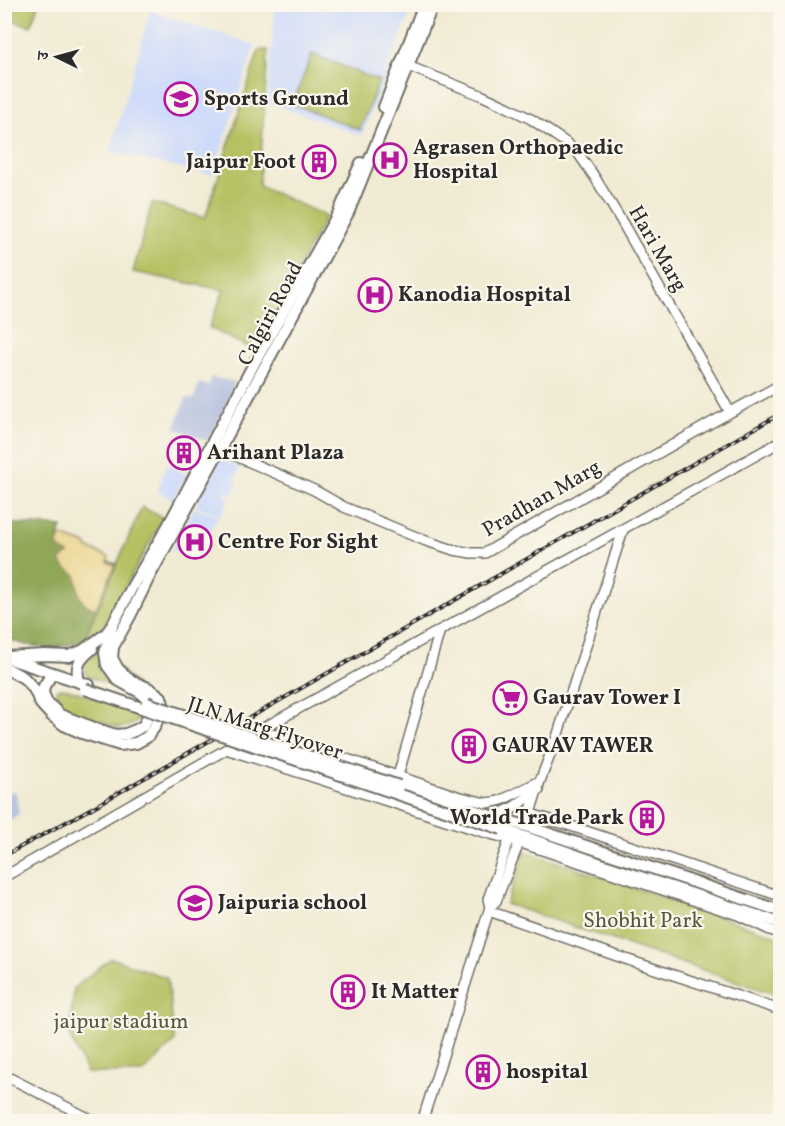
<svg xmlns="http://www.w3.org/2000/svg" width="785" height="1126" font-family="Vollkorn,'Noto Serif Devanagari',serif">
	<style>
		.built { fill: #cedafa }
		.industrial { fill: #b9c4de }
		.green { fill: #b5c163; stroke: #707647; stroke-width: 1.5 }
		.forest { fill: #90a759; stroke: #5e6942; stroke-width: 1.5 }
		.sand { fill: #eeda9e; stroke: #8c8264; stroke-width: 1.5 }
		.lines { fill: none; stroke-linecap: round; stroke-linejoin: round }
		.secondary-casing { stroke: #706e66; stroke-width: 12 }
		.primary-casing { stroke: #706e66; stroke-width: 14 }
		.secondary { stroke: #fff; stroke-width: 9 }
		.primary { stroke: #fff; stroke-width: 10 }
		.rail-casing { stroke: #2b2b2b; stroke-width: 4 }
		.rail { stroke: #fbf7ec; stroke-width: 1.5; stroke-dasharray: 4.5; stroke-linecap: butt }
		.primary-bridge-casing { stroke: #706e66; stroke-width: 14; stroke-linecap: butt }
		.primary-bridge { stroke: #fff; stroke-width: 10 }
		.labels { text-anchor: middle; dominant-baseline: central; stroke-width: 4.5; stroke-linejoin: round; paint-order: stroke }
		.poi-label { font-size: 21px; font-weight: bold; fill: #2b2b2b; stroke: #fbf7ec; text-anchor: start }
		.street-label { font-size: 21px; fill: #2b2b2b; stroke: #fbf7ec }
		.park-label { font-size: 21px; fill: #54583c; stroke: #fbf7ec }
	</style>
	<rect width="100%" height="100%" fill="#fbf7ec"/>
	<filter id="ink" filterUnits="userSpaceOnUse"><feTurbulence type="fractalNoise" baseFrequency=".0167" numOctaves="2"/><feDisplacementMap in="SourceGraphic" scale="12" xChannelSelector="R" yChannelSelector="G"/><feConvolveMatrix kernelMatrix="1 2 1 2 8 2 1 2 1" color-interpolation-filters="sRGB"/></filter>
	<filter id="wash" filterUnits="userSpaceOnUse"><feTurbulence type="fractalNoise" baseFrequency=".008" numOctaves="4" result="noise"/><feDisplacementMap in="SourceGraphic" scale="24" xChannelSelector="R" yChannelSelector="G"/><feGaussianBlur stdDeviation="1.35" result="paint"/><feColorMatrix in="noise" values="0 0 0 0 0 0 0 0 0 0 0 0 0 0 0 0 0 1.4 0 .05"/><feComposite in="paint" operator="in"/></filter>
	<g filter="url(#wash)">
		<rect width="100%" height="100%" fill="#f1ebd4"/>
		<g class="built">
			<path d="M275,5H383L410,13L362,136L267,102Z"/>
			<path d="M150,11L255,45L213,175L110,152Z"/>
			<path d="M223,460L240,468L234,480L238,482L232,494L226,492L224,495L230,498L220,516L196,505L220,461Z"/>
			<path d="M167,464L187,474L173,499L157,491Z"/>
			<path d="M195,507L218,517L206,538L184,527Z"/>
			<path d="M184,528L204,538L192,560L172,549Z"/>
		</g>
		<g class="industrial">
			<path d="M211,377L235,382L221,416L207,441L177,429L175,427L186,398L194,399L199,383L208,386Z"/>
			<path d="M16,791L19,814L5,823V792Z"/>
		</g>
		<g class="green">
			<path d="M9,5H38L31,26L5,18Z"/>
			<path d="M259,50H268L259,186L326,216L254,350L209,328L224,290L133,272L152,203L205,218Z"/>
			<path d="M312,54L379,81L360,130L293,104Z"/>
			<path d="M142,507L163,518L101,631L96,635L83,641Z"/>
			<path d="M101,649L146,697L87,676L83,669V663Z"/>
			<path d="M59,688H65L144,714C138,723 130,727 119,728L68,710C62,705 55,698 56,690Z"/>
			<path d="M525,851L780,937V996L506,904Z"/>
			<path d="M111,958L167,978L175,1041L143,1073H87L69,1035L74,988Z"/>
		</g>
		<path class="forest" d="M4,523L62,527L57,543L116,564L83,641L78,643L50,648L26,645L5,638Z"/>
		<path class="sand" d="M61,536L87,545V548L109,557L108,562L115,565L96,609C76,603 80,593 76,575L64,567L60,560L69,554L57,547Z"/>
	</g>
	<g filter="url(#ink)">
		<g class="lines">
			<g class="secondary-casing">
				<g id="secondary">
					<path d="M403,64L483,96L507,107L531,119L565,142L578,153L594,176L622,222L730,412"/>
					<path d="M213,446L314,490L344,507L426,541L454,550L471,553H485L709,424L780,385"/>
					<path d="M258,731L275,735L457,796L486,803L494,802L502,800L540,781"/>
					<path d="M226,749L483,832L509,839L738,915L770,930L780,933"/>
					<path d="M397,779L440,630"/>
					<path d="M531,814L571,826L780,896"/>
					<path d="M526,826L540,781L557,737L623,530"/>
					<path d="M4,877L258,731L780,442"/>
					<path d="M490,907L488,899L511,835"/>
					<path d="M489,911L637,963L780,1010"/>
					<path d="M4,1075L96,1122"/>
					<path d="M422,1122L490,907L496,901L521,838"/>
				</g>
			</g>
			<g class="primary-casing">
				<g id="primary">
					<path d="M384,107L424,4"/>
					<path d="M7,657L45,655L69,656L82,651L106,634L111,627"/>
					<path d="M13,660L89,685"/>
					<path d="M4,667L24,678L34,689L41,704L51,715L64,725L82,733L120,745L136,743L147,737L154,728L161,712L163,704L161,697L150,689L130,680L118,669L112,658L113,647L130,616L150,575L220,449L348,213L433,4"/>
					<path d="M50,677L44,686L43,693L47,702L60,715L97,729L116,735L126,734L136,730L143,726L146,721L148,716L149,707L145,696L138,691L118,680L107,665L105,653L112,626L133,585L168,526L257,358L338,214L361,163"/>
					<path d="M79,682C75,665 79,660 92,649"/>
					<path d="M399,786L485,814L526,826L780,911"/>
					<path d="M494,817L513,808L538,790"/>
					<path d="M502,829L601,864L780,923"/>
				</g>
			</g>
			<use href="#secondary" class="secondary"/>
			<use href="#primary" class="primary"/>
			<g class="rail-casing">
				<path id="rail" d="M4,856L99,804L780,414"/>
			</g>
			<use href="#rail" class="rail"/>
			<g class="primary-bridge-casing">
				<g id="primary-bridge">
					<path d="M85,689L502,829"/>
					<path d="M147,703L399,786"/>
				</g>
			</g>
			<use href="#primary-bridge" class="primary-bridge"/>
		</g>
	</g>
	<defs>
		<g id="university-ring" transform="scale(1.725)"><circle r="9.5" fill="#fbf7ec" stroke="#b5179e" stroke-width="1.5"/><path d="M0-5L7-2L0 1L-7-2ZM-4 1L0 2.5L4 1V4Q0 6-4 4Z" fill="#b5179e"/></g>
		<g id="hospital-ring" transform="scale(1.725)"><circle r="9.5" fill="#fbf7ec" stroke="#b5179e" stroke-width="1.5"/><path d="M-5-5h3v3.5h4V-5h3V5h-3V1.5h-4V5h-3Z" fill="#b5179e"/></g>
		<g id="building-ring" transform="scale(1.725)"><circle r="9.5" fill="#fbf7ec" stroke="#b5179e" stroke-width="1.5"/><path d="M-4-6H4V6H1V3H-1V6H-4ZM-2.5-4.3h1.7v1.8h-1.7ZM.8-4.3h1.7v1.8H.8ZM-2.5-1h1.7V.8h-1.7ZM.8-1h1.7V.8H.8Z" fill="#b5179e"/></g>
		<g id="supermarket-ring" transform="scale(1.725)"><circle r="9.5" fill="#fbf7ec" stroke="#b5179e" stroke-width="1.5"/><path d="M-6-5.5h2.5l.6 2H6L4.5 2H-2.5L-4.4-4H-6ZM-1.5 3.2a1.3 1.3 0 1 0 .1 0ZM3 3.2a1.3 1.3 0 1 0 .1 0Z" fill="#b5179e"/></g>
		<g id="school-ring" transform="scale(1.725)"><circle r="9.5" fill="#fbf7ec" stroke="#b5179e" stroke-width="1.5"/><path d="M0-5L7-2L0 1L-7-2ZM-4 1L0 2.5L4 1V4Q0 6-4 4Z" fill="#b5179e"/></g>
	</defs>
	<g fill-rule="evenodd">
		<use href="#university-ring" x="181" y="99"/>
		<use href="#hospital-ring" x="390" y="160"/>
		<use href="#building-ring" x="319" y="162"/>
		<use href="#hospital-ring" x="375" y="295"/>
		<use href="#building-ring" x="184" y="453"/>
		<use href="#hospital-ring" x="195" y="542"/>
		<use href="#supermarket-ring" x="510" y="698"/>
		<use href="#building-ring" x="469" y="746"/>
		<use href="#building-ring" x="647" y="818"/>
		<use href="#school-ring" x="195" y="903"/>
		<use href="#building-ring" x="348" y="992"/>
		<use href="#building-ring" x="483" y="1072"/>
	</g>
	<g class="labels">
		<g class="poi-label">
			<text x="204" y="99">Sports Ground</text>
			<text x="413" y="148">Agrasen Orthopaedic<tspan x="413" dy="24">Hospital</tspan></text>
			<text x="296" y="162" text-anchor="end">Jaipur Foot</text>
			<text x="398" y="295">Kanodia Hospital</text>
			<text x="207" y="453">Arihant Plaza</text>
			<text x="218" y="542">Centre For Sight</text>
			<text x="533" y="698">Gaurav Tower I</text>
			<text x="492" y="746">GAURAV TAWER</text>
			<text x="624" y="818" text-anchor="end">World Trade Park</text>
			<text x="218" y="903">Jaipuria school</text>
			<text x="371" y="992">It Matter</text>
			<text x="506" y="1072">hospital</text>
		</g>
		<g class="street-label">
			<text transform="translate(657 249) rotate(60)">Hari Marg</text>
			<text transform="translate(271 314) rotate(-62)">Calgiri Road</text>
			<text transform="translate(542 499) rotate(-30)">Pradhan Marg</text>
			<text transform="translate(265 729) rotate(18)">JLN Marg Flyover</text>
		</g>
		<g class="park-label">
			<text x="643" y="921">Shobhit Park</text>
			<text x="121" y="1022">jaipur stadium</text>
		</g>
	</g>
	<rect width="785" height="1126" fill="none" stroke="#fbf7ec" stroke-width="24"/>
	<g transform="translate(57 57) rotate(275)" stroke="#fbf7ec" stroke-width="4.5" paint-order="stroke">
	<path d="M0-4.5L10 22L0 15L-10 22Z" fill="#2b2b2b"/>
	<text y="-9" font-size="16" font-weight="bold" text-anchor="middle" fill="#2b2b2b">उ</text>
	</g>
</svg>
